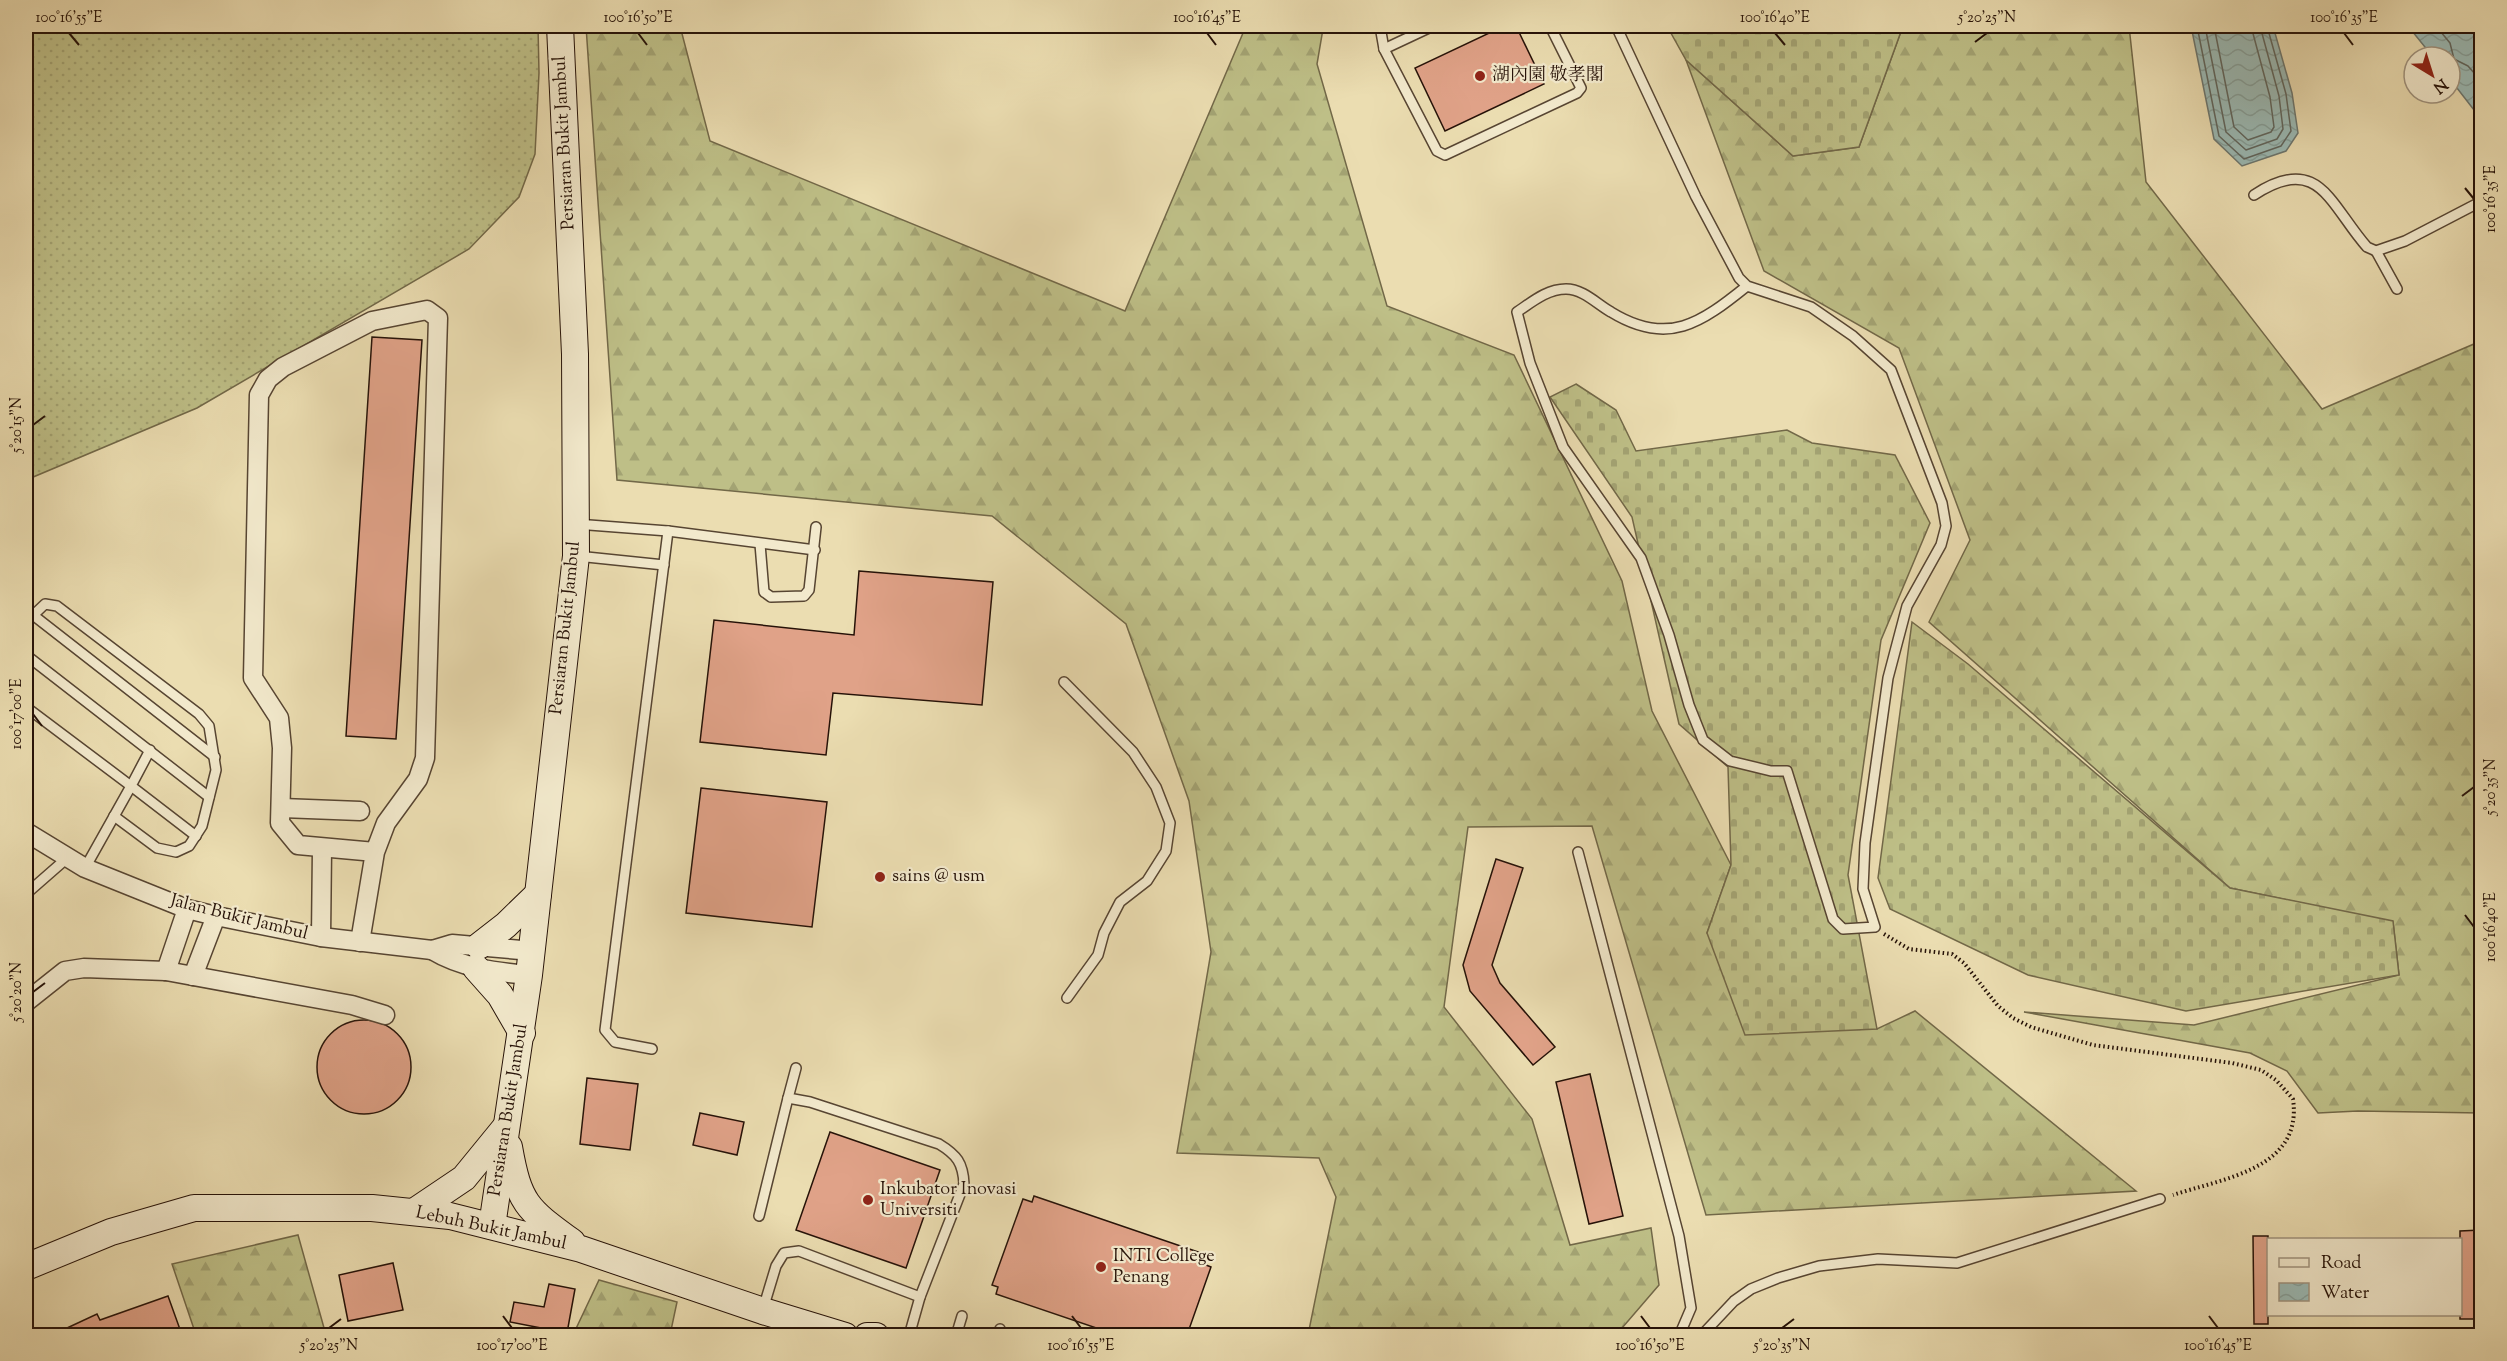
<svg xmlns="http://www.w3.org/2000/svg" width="2507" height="1361" font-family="'Sorts Mill Goudy','Noto Serif SC',serif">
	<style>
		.grass { fill: url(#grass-dots); stroke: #726848; stroke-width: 1.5 }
		.forest { fill: url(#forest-firs); stroke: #726848; stroke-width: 1.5 }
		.cemetery { fill: url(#cemetery-stones); stroke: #726848; stroke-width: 1.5 }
		.water { fill: url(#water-waves); stroke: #6c7770; stroke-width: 1.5 }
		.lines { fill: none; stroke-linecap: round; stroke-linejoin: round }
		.shore { stroke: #60665e; stroke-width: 1.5 }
		.building { fill: #e0a288; stroke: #261208; stroke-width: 1.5 }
		.lane-casing { stroke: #574532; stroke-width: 12 }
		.street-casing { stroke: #574532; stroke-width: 21 }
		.secondary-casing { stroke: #261208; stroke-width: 28 }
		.path { stroke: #261208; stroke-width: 4; stroke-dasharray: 1.5 3; stroke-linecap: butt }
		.lane { stroke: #f2e9cc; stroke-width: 9 }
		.street { stroke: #f2e9cc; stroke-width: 18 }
		.secondary { stroke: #f2e9cc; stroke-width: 26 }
		.ticks { fill: none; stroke: #261208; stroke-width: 2 }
		.poi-dot { fill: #8f2418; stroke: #f2e9cc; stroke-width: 2 }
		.labels { text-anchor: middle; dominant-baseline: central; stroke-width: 4.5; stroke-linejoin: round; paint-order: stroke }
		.poi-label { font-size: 18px; fill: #261208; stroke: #f2e9cc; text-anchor: start }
		.street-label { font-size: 18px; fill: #261208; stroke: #f2e9cc }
		.neatline { fill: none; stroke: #261208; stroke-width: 2 }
		.ticks-label { font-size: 15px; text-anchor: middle; fill: #261208 }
	</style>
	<defs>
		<pattern id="grass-dots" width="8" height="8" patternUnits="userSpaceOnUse" patternTransform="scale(1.5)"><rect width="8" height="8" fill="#bebf87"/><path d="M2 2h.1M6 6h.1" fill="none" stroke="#a3a373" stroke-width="1.8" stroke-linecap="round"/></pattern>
		<pattern id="forest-firs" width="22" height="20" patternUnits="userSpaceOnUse" patternTransform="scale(1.5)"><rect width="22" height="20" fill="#bebf87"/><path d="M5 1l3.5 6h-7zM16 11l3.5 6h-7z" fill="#a3a373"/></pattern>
		<pattern id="cemetery-stones" width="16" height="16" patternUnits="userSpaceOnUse" patternTransform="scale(1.5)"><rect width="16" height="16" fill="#bebf87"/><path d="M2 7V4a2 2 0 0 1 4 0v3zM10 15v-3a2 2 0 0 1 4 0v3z" fill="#a3a373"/></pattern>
		<pattern id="water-waves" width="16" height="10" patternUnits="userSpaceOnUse" patternTransform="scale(1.5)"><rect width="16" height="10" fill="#9bbab5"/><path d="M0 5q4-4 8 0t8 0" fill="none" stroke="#859f9a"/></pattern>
	</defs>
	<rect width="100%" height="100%" fill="#ebddb1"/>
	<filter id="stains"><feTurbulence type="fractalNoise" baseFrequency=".00333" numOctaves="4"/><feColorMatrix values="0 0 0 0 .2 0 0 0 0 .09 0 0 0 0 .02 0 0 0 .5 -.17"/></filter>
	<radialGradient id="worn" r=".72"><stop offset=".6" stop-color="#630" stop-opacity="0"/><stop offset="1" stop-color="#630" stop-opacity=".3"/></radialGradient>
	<path class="grass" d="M26,26H538L539,73L535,154L519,197L469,249L197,408L26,480Z"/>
	<g class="forest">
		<path d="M586,26H680L710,141L1125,311L1246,26H1301L1323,29L1317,64L1387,306L1514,355L1622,581L1652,711L1731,865L1707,933L1877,1029L1915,1011L2136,1191L1706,1215L1592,826L1468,827L1444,1007L1532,1119L1570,1245L1651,1228L1659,1285L1616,1335H1308L1336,1197L1319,1158L1177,1153L1211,952L1189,801L1126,624L992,516L617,480Z"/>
		<path d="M1903,26H2129L2146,182L2322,409L2481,341V1113L2358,1111L2318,1113L2287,1071L2250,1053L2024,1012L2194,1025L2399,975L2393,922L2230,888L1929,622L1970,540L1899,348L1764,271L1686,60L1793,156L1859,147Z"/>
		<path d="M298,1235L326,1335H196L172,1264Z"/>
		<path d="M599,1280L677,1302L670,1335H573Z"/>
	</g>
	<g class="cemetery">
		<path d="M1667,26H1903L1859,147L1793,156L1686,60Z"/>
		<path d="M1576,384L1616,410L1636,451L1787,430L1812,443L1895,455L1930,523L1881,640L1848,875L1877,1029L1745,1035L1707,933L1731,865L1728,767L1679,724L1632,517L1550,397Z"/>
		<path d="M1912,622L1968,664L2230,888L2393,921L2399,975L2186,1011L2028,975L1890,909L1878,878Z"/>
	</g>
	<g class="water">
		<path d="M2191,26H2273L2292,93L2298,133L2286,151L2242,166L2214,139Z"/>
		<path d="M2408,26H2481V119L2450,79V57H2433Z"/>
	</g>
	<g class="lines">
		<g class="shore">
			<path d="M2197,26L2219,136L2244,159L2281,146L2291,131L2286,94L2267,26"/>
			<path d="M2205,26L2226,132L2246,150L2277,139L2283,129L2279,96L2260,26"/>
			<path d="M2214,26L2234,127L2248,140L2271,132L2274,127L2270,97L2251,26"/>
			<path d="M2436,26L2450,43L2454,59L2468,66L2482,82"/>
		</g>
	</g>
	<g class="building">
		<path d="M1504,26H1516L1544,84L1445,131L1415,68Z"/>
		<path d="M372,337L422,340L396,739L346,736Z"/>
		<path d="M859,571L993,582L982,705L833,693L826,755L700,742L714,620L854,635Z"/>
		<path d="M701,788L827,802L812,927L686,913Z"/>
		<path d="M1496,859L1523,868L1492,965L1500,983L1555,1047L1533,1065L1470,991L1463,965Z"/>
		<circle cx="364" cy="1067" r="47"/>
		<path d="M1590,1074L1623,1216L1589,1224L1556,1082Z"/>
		<path d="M587,1078L638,1084L630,1150L580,1144Z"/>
		<path d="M700,1113L744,1122L737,1155L693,1145Z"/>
		<path d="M830,1132L940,1170L906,1268L796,1230Z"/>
		<path d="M1034,1196L1204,1254L1201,1263L1211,1267L1187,1335H1117L996,1294L998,1287L992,1285L1023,1199L1032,1202Z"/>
		<path d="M2481,1230V1319H2460V1231Z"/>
		<path d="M2253,1236H2268V1324H2254Z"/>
		<path d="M393,1263L403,1310L348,1321L339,1275Z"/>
		<path d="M549,1284L575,1289L567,1333L510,1322L514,1302L544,1307Z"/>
		<path d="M168,1296L182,1335H52L97,1314L100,1320Z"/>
	</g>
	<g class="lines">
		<g class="lane-casing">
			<g id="lane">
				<path d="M1383,26L1381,32L1384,49"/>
				<path d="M1433,26L1384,49L1437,151L1445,155L1577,93L1581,88L1550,26"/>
				<path d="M1616,26L1696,197L1739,278L1747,286L1811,307L1853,336L1891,370L1942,503L1946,526L1941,545L1907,606L1888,678L1865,843L1863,889L1875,927L1843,929L1833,919L1787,771H1771L1730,761L1703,740L1689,705L1669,635L1641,558L1563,447L1530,363L1517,312C1532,302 1547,289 1566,289C1583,289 1597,304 1611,312C1668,347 1701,323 1747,286"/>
				<path d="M2254,195C2319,152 2330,205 2367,247L2376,251L2405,241L2482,201"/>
				<path d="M2376,251L2397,289"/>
				<path d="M576,524L668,531L815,550"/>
				<path d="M760,544L764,592L771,597L804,596L809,590L816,527"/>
				<path d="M577,556L664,565"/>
				<path d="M33,615L215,757"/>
				<path d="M26,622L45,604L57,606L199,714L209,726L216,770L202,826L189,846L176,852L157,848L114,816"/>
				<path d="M26,655L209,797"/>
				<path d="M1064,682L1133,752L1156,787L1170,823L1166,851L1147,881L1120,902L1104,933L1098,955L1067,998"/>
				<path d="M26,707L131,786L85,868"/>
				<path d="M150,750L131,786L196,836"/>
				<path d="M1578,852L1679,1236L1691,1308L1679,1336"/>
				<path d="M26,894L66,859"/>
				<path d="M652,1049L615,1042L605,1030L668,531"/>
				<path d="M796,1068L788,1098L810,1102L939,1144C957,1155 963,1163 964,1184L920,1297L909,1336"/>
				<path d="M759,1216L788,1098"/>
				<path d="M763,1309L776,1266L784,1253L799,1251L920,1297"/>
				<path d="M956,1336L962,1316"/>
				<path d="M997,1336L1000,1329"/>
				<path d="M1701,1336L1734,1301L1751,1289L1778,1278L1819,1266L1878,1259L1957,1263L2160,1199"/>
			</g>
		</g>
		<g class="street-casing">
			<g id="street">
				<path d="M282,808L360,811"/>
				<path d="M26,832L85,868L187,909L216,916L321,937L432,950L452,944L532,951"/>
				<path d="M321,937L322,849"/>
				<path d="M360,942L375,852L386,823L418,779L425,758L438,318L427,310L372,321L283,367L268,379L259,395L253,678L279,718L282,748L280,823L298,845L375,852"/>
				<path d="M432,950C462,968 495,972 529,975"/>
				<path d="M166,971L187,909"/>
				<path d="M193,976L216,916"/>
				<path d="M26,1002L65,971L84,968L166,971L352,1005L385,1015"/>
			</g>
		</g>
		<g class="secondary-casing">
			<g id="secondary">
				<path d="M479,946L506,925L538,894"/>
				<path d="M476,968L500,995L522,1033"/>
				<path d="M509,1147C519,1204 527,1209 572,1242"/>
				<path d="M415,1211L464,1178L504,1129"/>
				<path d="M492,1226L529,975L576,556L575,354L560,26"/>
				<path d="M26,1267L111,1232L194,1208H372L450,1216L581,1249L763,1311L845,1336"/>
				<path d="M867,1336H876"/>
			</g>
		</g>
		<path class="path" d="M1884,934L1909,949L1952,954L1964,963L1998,1006L2013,1018L2031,1027L2093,1045L2232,1063L2261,1070L2276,1080L2293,1099C2303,1169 2224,1178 2173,1195"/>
		<use href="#lane" class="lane"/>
		<use href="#street" class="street"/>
		<use href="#secondary" class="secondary"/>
	</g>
	<path class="ticks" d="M69,33L79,45M638,33L647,45M1207,33L1216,45M1775,33L1785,45M2344,33L2353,45M1975,42L1987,33M2465,188L2474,199M33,425L45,416M33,714L42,726M2462,796L2474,787M2465,915L2474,927M33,992L45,983M503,1316L512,1328M1072,1316L1081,1328M1641,1316L1650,1328M2209,1316L2218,1328M329,1328L341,1319M1782,1328L1794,1319"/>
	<g class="poi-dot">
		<circle cx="1480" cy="76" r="6"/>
		<circle cx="880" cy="877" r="6"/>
		<circle cx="868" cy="1200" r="6"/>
		<circle cx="1101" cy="1267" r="6"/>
	</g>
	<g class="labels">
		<g class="poi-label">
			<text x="1492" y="76">湖內園 敬孝閣</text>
			<text x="892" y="877">sains @ usm</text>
			<text x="880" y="1190">Inkubator Inovasi<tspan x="880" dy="21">Universiti</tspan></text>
			<text x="1113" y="1257">INTI College<tspan x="1113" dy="21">Penang</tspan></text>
		</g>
		<g class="street-label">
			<text transform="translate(565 143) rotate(-93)">Persiaran Bukit Jambul</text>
			<text transform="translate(566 628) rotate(-84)">Persiaran Bukit Jambul</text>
			<text transform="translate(239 918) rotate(14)">Jalan Bukit Jambul</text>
			<text transform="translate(509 1110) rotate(-81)">Persiaran Bukit Jambul</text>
			<text transform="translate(491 1229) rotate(12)">Lebuh Bukit Jambul</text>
		</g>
	</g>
	<rect width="2507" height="1361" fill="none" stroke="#ebddb1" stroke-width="66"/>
	<rect x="2267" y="1238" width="195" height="78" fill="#f2e9cc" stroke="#a0937e" stroke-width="1.5"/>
	<rect x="2279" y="1258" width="30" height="9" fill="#f2e9cc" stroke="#a0937e" stroke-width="1.5"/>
	<text x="2321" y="1268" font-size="18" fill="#261208">Road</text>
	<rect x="2279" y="1283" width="30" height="18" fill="url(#water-waves)" stroke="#a0937e" stroke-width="1.5"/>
	<text x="2321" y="1298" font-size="18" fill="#261208">Water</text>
	<g transform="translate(2432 75) rotate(142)"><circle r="28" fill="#f2e9cc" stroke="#a0937e" stroke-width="1.5"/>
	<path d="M0-4.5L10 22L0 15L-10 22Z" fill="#8f2418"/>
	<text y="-9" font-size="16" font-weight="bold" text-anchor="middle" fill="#261208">N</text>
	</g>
	<rect x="33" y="33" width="2441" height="1295" class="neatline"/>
	<g class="ticks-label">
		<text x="69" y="22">100°16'55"E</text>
		<text x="638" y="22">100°16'50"E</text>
		<text x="1207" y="22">100°16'45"E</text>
		<text x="1775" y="22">100°16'40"E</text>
		<text x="1987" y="22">5°20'25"N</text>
		<text x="2344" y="22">100°16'35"E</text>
		<text transform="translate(2490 199) rotate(-90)" y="5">100°16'35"E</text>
		<text transform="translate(16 425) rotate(-90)" y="5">5°20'15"N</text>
		<text transform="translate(16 714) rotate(-90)" y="5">100°17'00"E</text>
		<text transform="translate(2490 787) rotate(-90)" y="5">5°20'35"N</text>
		<text transform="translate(2490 927) rotate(-90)" y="5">100°16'40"E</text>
		<text transform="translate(16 992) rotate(-90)" y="5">5°20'20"N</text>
		<text x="329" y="1350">5°20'25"N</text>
		<text x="512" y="1350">100°17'00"E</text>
		<text x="1081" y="1350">100°16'55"E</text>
		<text x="1650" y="1350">100°16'50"E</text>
		<text x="1782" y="1350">5°20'35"N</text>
		<text x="2218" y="1350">100°16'45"E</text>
	</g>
	<rect width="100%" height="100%" filter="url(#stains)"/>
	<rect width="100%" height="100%" fill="url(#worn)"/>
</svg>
